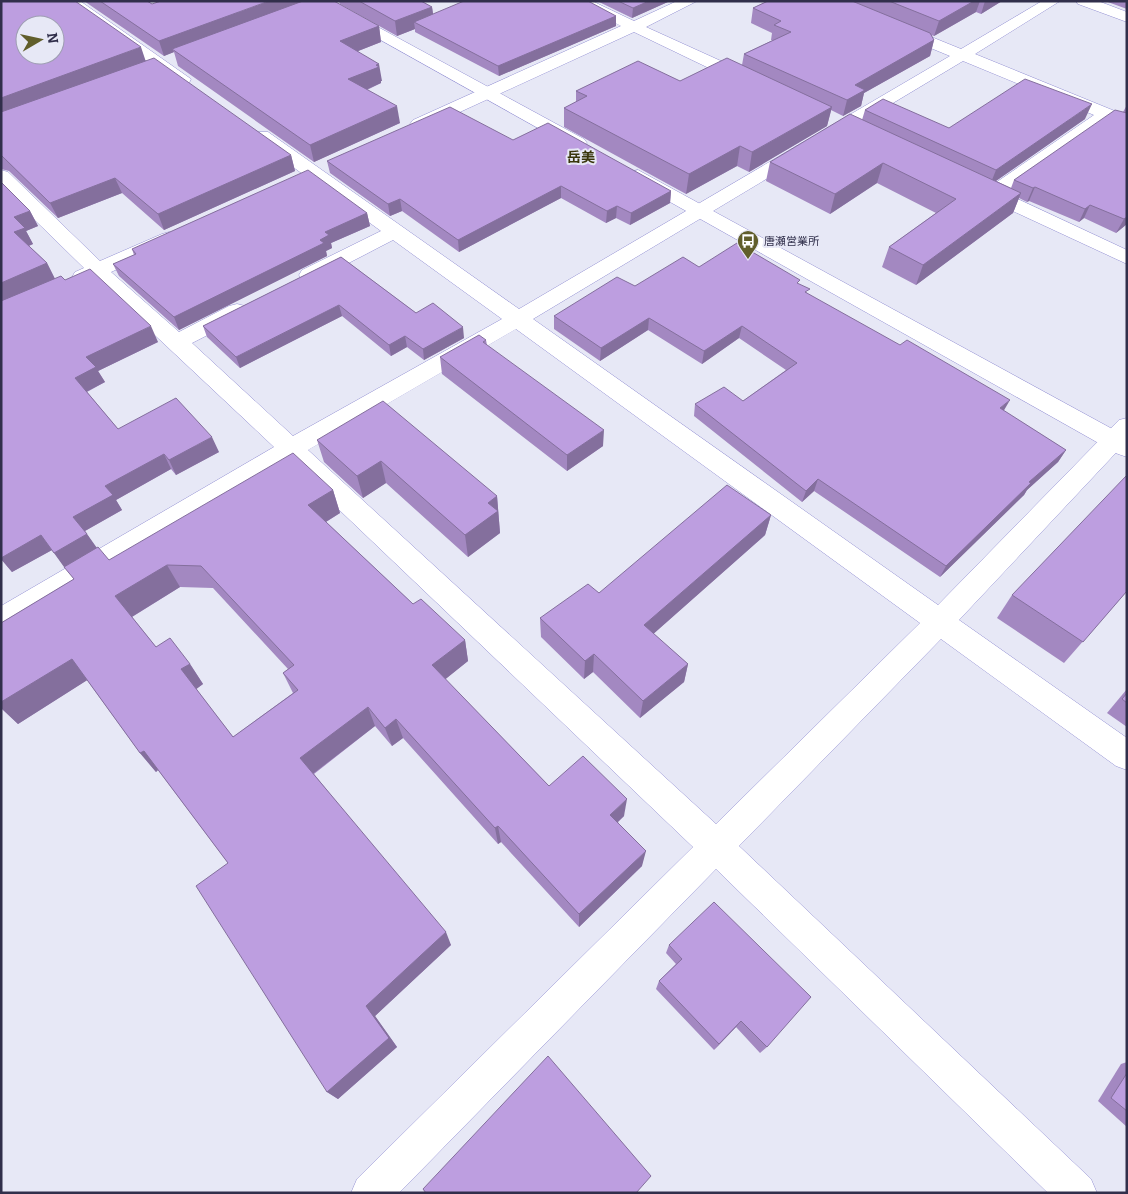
<svg xmlns="http://www.w3.org/2000/svg" width="1128" height="1194" font-family="Bitter,'Noto Sans JP',serif">
	<style>
		.lines { fill: none; stroke-linecap: round; stroke-linejoin: round }
		.street-casing { stroke: #9390d3; stroke-width: 1 }
		.secondary-casing { stroke: #9390d3; stroke-width: 1 }
		.street { fill: #fff; fill-rule: evenodd }
		.secondary { fill: #fff; fill-rule: evenodd }
		.wall { fill: #a388c1; fill-rule: evenodd }
		.shaded-wall { fill: #846f9d }
		.building { fill: #bd9ee0; stroke: #846f9d; fill-rule: evenodd }
		.labels { text-anchor: middle; dominant-baseline: central; stroke-width: 4; stroke-linejoin: round; paint-order: stroke }
		.far-poi-label { font-size: 11px; fill: #312f4b; stroke: #e7e8f6; text-anchor: start }
		.far-quarter-label { font-size: 14px; font-weight: bold; fill: #39360c; stroke: #e7e8f6 }
	</style>
	<rect width="100%" height="100%" fill="#e7e8f6"/>
	<g class="lines">
		<g class="street-casing">
			<g id="street">
				<path d="M63,1H80L191,79L189,83H177Z"/>
				<path d="M572,1H592L634,21L677,1H697L646,27L754,76L756,80L754,84H742L634,32L425,128H413L410,124L413,120L621,26Z"/>
				<path d="M822,1H843L961,49L1042,1H1060L975,54L1127,116V127L1108,121L1005,193L1127,250V264L974,193L972,189L974,185L981,183L991,186L1094,115L963,61L533,319L938,605L1119,420L1127,418V441L959,620L1127,738V770L1116,766L941,639L739,846L1091,1179L1097,1193H1048L716,869L399,1193H351L357,1179L693,847L289,462L11,628L1,632V606L274,447L95,279L82,283L75,282L72,277L75,272L84,268L1,187V170L8,172L100,261L162,234L169,232L176,234L179,238L176,242L111,272L179,332L229,306L237,304L245,306L248,311L245,316L192,343L293,436L502,319L393,240L316,280L309,281L302,280L299,275L302,270L381,231L256,140L253,136L256,132H268L519,309L950,56L824,4ZM516,329L920,623L716,824L308,450Z"/>
				<path d="M1076,1H1098L1127,12V22L1078,4Z"/>
			</g>
		</g>
		<g class="secondary-casing">
			<g id="secondary">
				<path d="M311,1H330L584,139L587,143L584,147H572Z"/>
				<path d="M638,170L1127,437V457L1118,454L631,180L629,176L631,172Z"/>
			</g>
		</g>
		<use href="#street" class="street"/>
		<use href="#secondary" class="secondary"/>
	</g>
	<g class="wall">
		<path d="M1,1L146,61L291,155L295,171L164,230L122,193L58,218L9,171L1,169Z"/>
		<path d="M84,1H147L152,4L379,26L381,42L358,51L382,81H381V83L367,90L400,123L314,162L178,66L174,52L164,56Z"/>
		<path d="M339,1H421L432,7L433,14L616,16V26L499,76L415,32V29L397,36L340,4Z"/>
		<path d="M597,1H670L632,18Z"/>
		<path d="M768,1H1002L981,14L976,12L934,36L931,35L934,40L930,56L864,93L861,106L843,116L831,110L827,126L749,172L737,166L686,194L564,127V108L576,102V91L680,81L742,65L744,54L773,40H771L772,33L751,23L753,8Z"/>
		<path d="M1105,1H1127V9Z"/>
		<path d="M1127,105V224L1116,233L1084,218L1079,222L1029,201L1027,202L1019,198L1013,213L916,285L882,267L889,247L936,213L877,183L830,214L766,181L770,162L862,120L865,110L949,128L1085,119L996,181L1011,188L1014,180L1123,112Z"/>
		<path d="M513,140L671,191L670,203L630,225L616,218L606,223L561,198L459,252L402,211L390,216L330,173L327,161Z"/>
		<path d="M1,182L30,211L38,226L26,231L33,244L29,246L47,263L55,279L65,280L158,342L98,371L105,382L87,392L118,429L219,452L176,475L171,469L116,500L122,510L85,531L96,548L109,560L333,490L340,513L326,522L413,604L465,640L468,661L445,679L549,786L624,816L618,822L642,866L579,927L501,842L498,844L403,738L392,746L375,726L314,774L451,945L375,1016L397,1047L338,1099L327,1092L228,863L158,770L156,772L140,753L87,680L18,724L1,708V623L74,579L52,550L12,572L1,559ZM180,587L213,588L288,669L283,673L293,693L233,737L196,689L203,684L190,664L156,647L132,617Z"/>
		<path d="M367,213L370,226L331,243L332,248L326,251L327,256L179,330L119,276L113,264L134,255L132,249Z"/>
		<path d="M341,257L416,313L464,338L424,360L407,347L391,356L342,316L240,368L207,337L203,326Z"/>
		<path d="M699,267L799,284L808,294L1004,411L1066,450L1058,462L1027,490L1024,495L940,577L814,491L802,502L694,416L695,404L743,401L786,370L739,338L702,364L648,330L600,361L554,329V316L635,286Z"/>
		<path d="M486,340L487,345L603,446L567,471L442,374L440,357Z"/>
		<path d="M317,440L497,496L500,533L468,557L386,483L363,498L324,462Z"/>
		<path d="M771,515L765,535L653,634L688,664L684,682L640,718L593,672L584,679L541,637L540,618L599,593Z"/>
		<path d="M1127,591L1064,663L997,618L1012,595Z"/>
		<path d="M1127,689V727L1107,713Z"/>
		<path d="M669,945L767,1047L760,1053L736,1027L714,1050L656,989L659,981L676,964L666,953Z"/>
		<path d="M1127,1062V1127L1098,1101L1121,1064Z"/>
	</g>
	<g class="shaded-wall">
		<path d="M269,1H310L172,49L174,52L164,56L159,41Z"/>
		<path d="M649,1H670L632,18L633,8Z"/>
		<path d="M974,1H980L976,12L934,36L939,21Z"/>
		<path d="M985,1H1002L981,14Z"/>
		<path d="M432,7L434,21L414,22L415,29L397,36L395,21Z"/>
		<path d="M616,16V26L499,76L498,66Z"/>
		<path d="M379,26L381,42L343,57L340,41Z"/>
		<path d="M934,40L930,56L864,93L861,106L843,116L847,100L855,85Z"/>
		<path d="M141,47L146,62L1,116V98Z"/>
		<path d="M379,64L382,81H381V83L352,96L348,79Z"/>
		<path d="M1092,104L1085,119L990,185L996,170Z"/>
		<path d="M397,106L400,123L314,162L310,145Z"/>
		<path d="M832,107L827,126L749,172L752,152Z"/>
		<path d="M740,146L737,166L686,194L689,174Z"/>
		<path d="M291,155L295,171L164,230L158,214Z"/>
		<path d="M883,163L877,183L830,214L835,194Z"/>
		<path d="M115,178L122,193L58,218L50,203Z"/>
		<path d="M561,186V198L459,252L458,240Z"/>
		<path d="M1035,187L1029,201L1027,202L1033,188Z"/>
		<path d="M671,191L670,203L630,225L631,213Z"/>
		<path d="M1021,193L1013,213L916,285L923,265Z"/>
		<path d="M400,199L402,211L390,216L388,204Z"/>
		<path d="M1090,205L1084,218L1079,222L1085,209Z"/>
		<path d="M617,206L616,218L606,223L607,211Z"/>
		<path d="M30,211L38,226L26,231L33,244L23,248L14,232V217Z"/>
		<path d="M367,213L370,226L331,243L332,248L326,251L327,256L179,330L174,317L325,232Z"/>
		<path d="M1127,217V224L1116,233L1124,219Z"/>
		<path d="M47,263L55,279L1,303V283Z"/>
		<path d="M339,305L342,316L240,368L236,357Z"/>
		<path d="M649,318L648,330L600,361L601,348Z"/>
		<path d="M151,326L158,342L98,371L105,382L84,393L75,378L86,357Z"/>
		<path d="M742,326L739,338L702,364L704,351Z"/>
		<path d="M463,327L464,338L424,360L423,349Z"/>
		<path d="M405,336L407,347L391,356L389,345Z"/>
		<path d="M1010,400L1003,412L1000,408Z"/>
		<path d="M604,430L603,446L567,471V455Z"/>
		<path d="M212,437L219,452L176,475L169,460Z"/>
		<path d="M1066,450L1058,462L1027,490L1024,495L940,577L946,566L1029,482Z"/>
		<path d="M164,454L171,469L116,500L122,510L83,532L73,517L105,486Z"/>
		<path d="M381,461L386,483L363,498L357,476Z"/>
		<path d="M818,479L814,491L802,502L806,491Z"/>
		<path d="M333,490L340,513L316,528L308,505Z"/>
		<path d="M497,496L500,533L468,557L465,535L488,503Z"/>
		<path d="M771,515L765,535L642,644L644,625Z"/>
		<path d="M87,534L97,548L64,567L54,553Z"/>
		<path d="M41,535L52,550L12,572L1,559V558Z"/>
		<path d="M167,565L180,587L130,618L115,596Z"/>
		<path d="M465,640L468,661L437,686L432,665Z"/>
		<path d="M594,654L593,672L584,679L585,661Z"/>
		<path d="M72,659L89,679L18,724L1,708V702Z"/>
		<path d="M190,664L203,684L195,690L181,669Z"/>
		<path d="M688,664L684,682L640,718L643,701Z"/>
		<path d="M368,707L375,726L310,776L300,758Z"/>
		<path d="M396,719L403,738L392,746L385,728Z"/>
		<path d="M144,751L159,769L156,772L140,753Z"/>
		<path d="M627,799L624,816L608,831L610,815Z"/>
		<path d="M498,826L501,842L498,844L495,828Z"/>
		<path d="M646,851L642,866L579,927V914Z"/>
		<path d="M446,932L451,945L375,1016L397,1047L338,1099L327,1092L366,1006Z"/>
		<path d="M741,1021L736,1027L714,1050L719,1044Z"/>
	</g>
	<g class="building">
		<path d="M1,1H75L141,47L1,98ZM25,25H55V55H25Z"/>
		<path d="M100,1H147L152,4L161,1H269L159,41Z"/>
		<path d="M303,1H334L379,26L340,41L379,64L376,65L379,67L348,79L397,106L310,145L172,49Z"/>
		<path d="M359,1H421L432,7L395,21Z"/>
		<path d="M464,1H588L616,16L498,66L414,22Z"/>
		<path d="M618,1H649L633,8Z"/>
		<path d="M768,1H852L930,33L934,40L855,85L865,90L847,100L744,54L791,32L774,25L781,21L753,8Z"/>
		<path d="M889,1H974L939,21Z"/>
		<path d="M154,58L291,155L158,214L115,178L50,203L1,155V112Z"/>
		<path d="M727,58L832,107L752,152L740,146L689,174L564,108L587,96L576,91L638,61L680,81Z"/>
		<path d="M1025,79L1092,104L996,170L865,110L883,99L949,128Z"/>
		<path d="M450,107L513,140L548,123L671,191L631,213L617,206L607,211L561,186L458,240L400,199L388,204L327,161Z"/>
		<path d="M1115,110L1127,113V217L1124,219L1090,205L1085,209L1035,187L1033,188L1014,180Z"/>
		<path d="M850,114L1021,193L923,265L889,247L956,199L883,163L835,194L770,162Z"/>
		<path d="M308,170L367,213L325,232L329,235L320,240L324,243L174,317L113,264L136,254L132,249Z"/>
		<path d="M1,182L30,211L14,217L25,228L14,232L47,263L1,283Z"/>
		<path d="M737,243L800,280L797,283L810,289L805,292L900,345L907,340L1010,400L1000,408L1066,450L1029,482L1031,483L946,566L818,479L806,491L695,404L724,387L743,401L797,363L742,326L704,351L649,318L601,348L554,316L617,277L635,286L683,257L699,267Z"/>
		<path d="M341,257L416,313L433,303L463,327L423,349L405,336L389,345L339,305L236,357L203,326Z"/>
		<path d="M90,269L151,326L86,357L96,367L75,378L118,429L176,398L212,437L169,460L164,454L105,486L113,495L73,517L87,534L54,553L41,535L1,558V301L61,276L65,280Z"/>
		<path d="M479,335L486,340L483,342L604,430L567,455L440,357Z"/>
		<path d="M383,401L497,496L488,503L498,511L465,535L381,461L357,476L317,440Z"/>
		<path d="M293,453L333,490L308,505L413,604L421,599L465,640L432,665L549,786L583,756L627,799L610,815L646,851L579,914L498,826L495,828L396,719L385,728L368,707L300,758L446,932L366,1006L389,1038L327,1092L196,886L228,863L144,751L140,753L72,659L1,702V623L74,579L64,567L98,547L109,560ZM167,565L201,566L294,665L283,673L298,690L233,737L181,669L190,664L170,638L156,647L115,596Z"/>
		<path d="M1127,475V591L1083,642L1012,595Z"/>
		<path d="M727,485L771,515L644,625L688,664L643,701L594,654L585,661L540,618L588,584L599,593Z"/>
		<path d="M1127,693V703L1122,699Z"/>
		<path d="M714,902L811,997L767,1047L741,1021L719,1044L659,981L682,959L669,945Z"/>
		<path d="M548,1056L651,1176L636,1193H426L423,1189Z"/>
		<path d="M1127,1073V1111L1111,1098Z"/>
	</g>
	<defs>
		<g id="bus-pin" transform="scale(1.125)"><path d="M0 17L-7.5 6A9.5 9.5 0 1 1 7.5 6Z" fill="#615e2b" stroke="#e7e8f6"/><path d="M-5-6H5V4H4V6H2V4H-2V6H-4V4H-5ZM-3.5-4V0h7V-4ZM-3.5 1.2v1.5H-2V1.2ZM2 1.2v1.5H3.5V1.2Z" fill="#fff"/></g>
	</defs>
	<g fill-rule="evenodd">
		<use href="#bus-pin" x="748" y="241"/>
	</g>
	<g class="labels">
		<g class="far-poi-label">
			<text x="764" y="241">唐瀬営業所</text>
		</g>
		<g class="far-quarter-label">
			<text x="581" y="157">岳美</text>
		</g>
	</g>
	<rect width="1128" height="1194" fill="none" stroke="#312f4b" stroke-width="5"/>
	<g transform="translate(40 40) rotate(81)"><circle r="24" fill="#e7e8f6" stroke="#9e9eb2"/>
	<path d="M0-4L9 19L0 12L-9 19Z" fill="#615e2b"/>
	<text y="-8" font-size="14" font-weight="bold" text-anchor="middle" fill="#312f4b">N</text>
	</g>
</svg>
